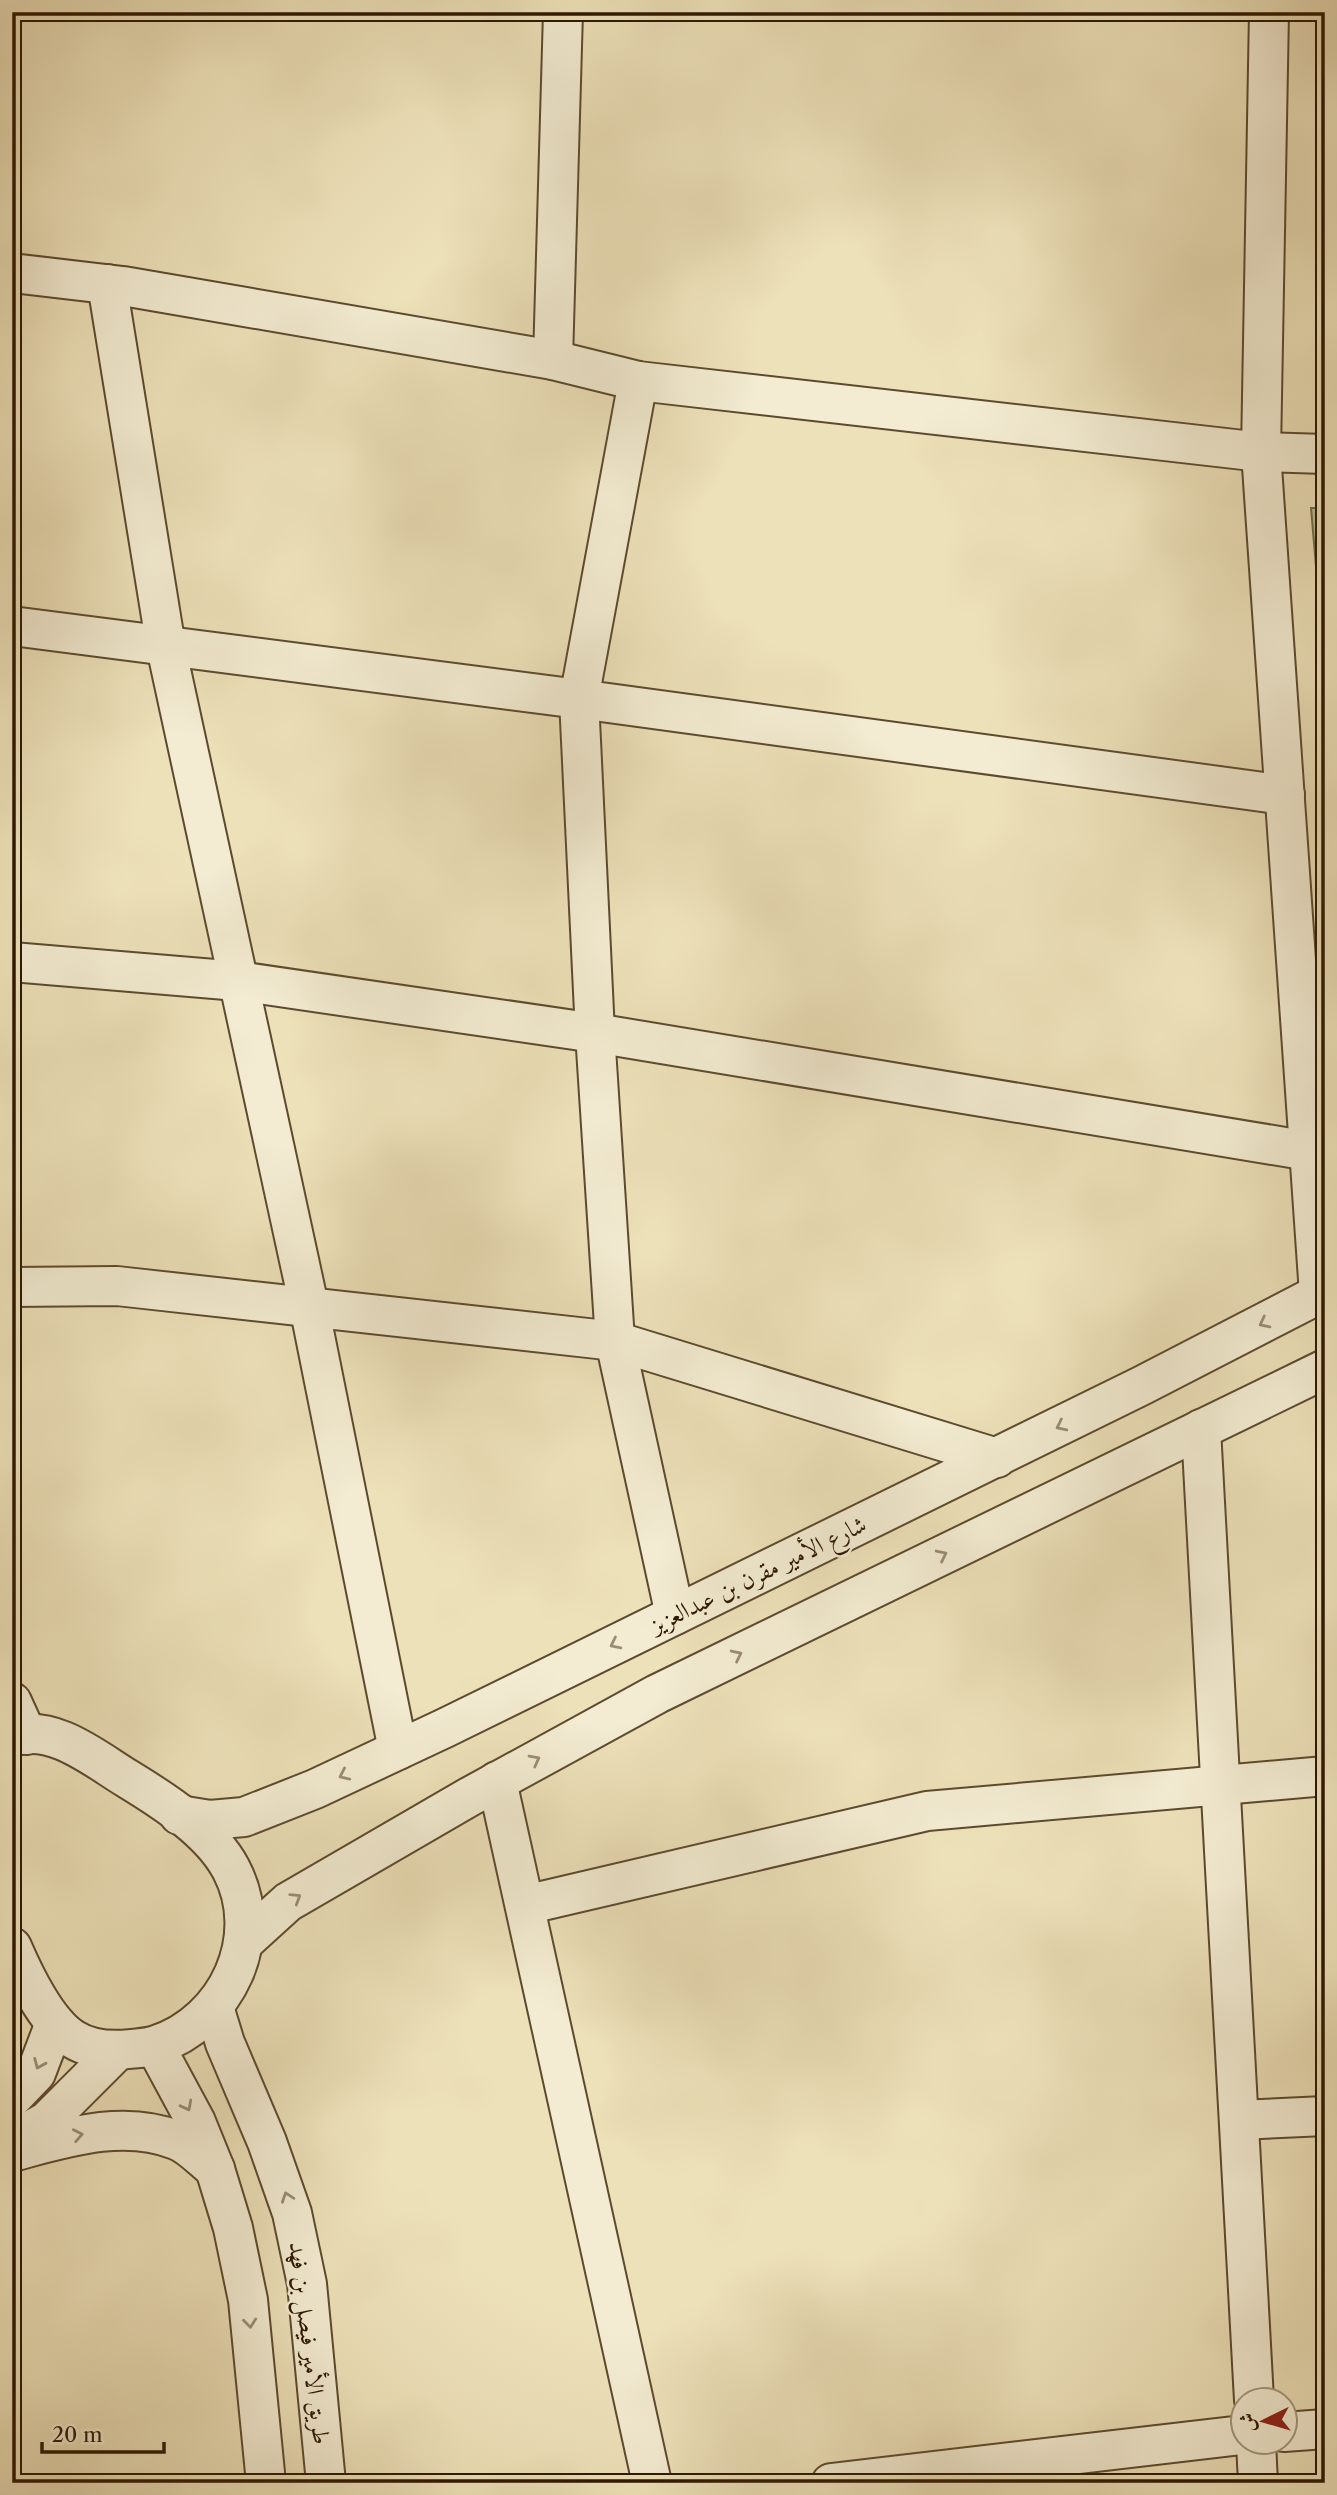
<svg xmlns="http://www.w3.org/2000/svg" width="1337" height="2495" font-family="'Libre Caslon Text',Amiri,serif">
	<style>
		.green { fill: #b4c392; stroke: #706e49; stroke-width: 2 }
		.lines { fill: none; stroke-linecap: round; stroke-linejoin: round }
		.minor-casing { stroke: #5d4a2e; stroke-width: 42 }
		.minor { stroke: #f3ecd2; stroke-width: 38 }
		.oneway { stroke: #9a8d74 }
		.labels { text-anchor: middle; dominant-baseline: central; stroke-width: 5; stroke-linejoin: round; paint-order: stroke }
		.street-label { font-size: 24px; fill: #2d1800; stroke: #f3ecd2 }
	</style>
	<rect width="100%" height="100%" fill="#ede1b9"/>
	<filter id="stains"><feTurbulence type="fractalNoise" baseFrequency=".00286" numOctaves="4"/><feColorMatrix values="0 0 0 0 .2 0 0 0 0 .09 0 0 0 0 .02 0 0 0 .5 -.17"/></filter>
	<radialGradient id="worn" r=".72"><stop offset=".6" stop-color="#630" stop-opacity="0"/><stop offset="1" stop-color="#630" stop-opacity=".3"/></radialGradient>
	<path class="green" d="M1311,508H1325V672Z"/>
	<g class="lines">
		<g class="minor-casing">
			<g id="minor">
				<path d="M1269,12L1261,452L1319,1294"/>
				<path d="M12,273L123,286L553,360L638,381L1261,452L1325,454"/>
				<path d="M107,284L166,647L309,1306L398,1750"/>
				<path d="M553,360L563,12"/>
				<path d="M638,381L579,699L595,1033L615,1341L675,1615"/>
				<path d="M12,626L579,699L1285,795"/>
				<path d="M12,962L238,981L595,1033L1309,1151"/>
				<path d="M12,1287L117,1286L615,1341L997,1458"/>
				<path d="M1201,1429L1254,2400"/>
				<path d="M12,1702L27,1735"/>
				<path d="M12,1737C53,1723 95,1759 128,1779C164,1801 211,1831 231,1869C267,1937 227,2022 156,2045C148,2048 138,2048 130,2049C111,2051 89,2049 73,2039C47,2023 24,1975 12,1947"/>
				<path d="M497,1781L652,2483"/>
				<path d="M179,1815L210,1820L244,1817L315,1789L445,1728L1141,1386L1325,1291"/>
				<path d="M525,1905L927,1811L1325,1776"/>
				<path d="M244,1942L288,1902L469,1797L657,1694L1325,1369"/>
				<path d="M214,2007L225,2043L267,2142L292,2213L307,2284L326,2483"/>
				<path d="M155,2046L196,2122L215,2169L233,2228L248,2300L266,2483"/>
				<path d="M12,2098L36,2073L55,2023"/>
				<path d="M1239,2120L1325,2116"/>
				<path d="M14,2140L47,2121L117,2051"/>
				<path d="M12,2152C65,2138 123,2119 176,2140C190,2145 203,2160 215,2169"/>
				<path d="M1284,2432L1325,2429"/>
				<path d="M1256,2442L1258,2483"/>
				<path d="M831,2483L1242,2435"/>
			</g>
		</g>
		<use href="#minor" class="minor"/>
	</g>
	<defs><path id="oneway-chevron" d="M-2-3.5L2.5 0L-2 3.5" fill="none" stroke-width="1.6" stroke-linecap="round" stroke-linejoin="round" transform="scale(1.75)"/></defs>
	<g class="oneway">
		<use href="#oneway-chevron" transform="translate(1264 1323) rotate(153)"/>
		<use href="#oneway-chevron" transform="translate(1061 1426) rotate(154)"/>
		<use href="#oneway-chevron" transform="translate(942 1555) rotate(-26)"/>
		<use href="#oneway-chevron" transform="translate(615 1644) rotate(154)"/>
		<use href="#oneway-chevron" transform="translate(737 1655) rotate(-26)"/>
		<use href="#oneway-chevron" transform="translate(535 1760) rotate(-28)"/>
		<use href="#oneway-chevron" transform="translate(344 1775) rotate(155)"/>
		<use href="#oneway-chevron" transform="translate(296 1898) rotate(-32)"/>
		<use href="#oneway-chevron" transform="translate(39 2064) rotate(113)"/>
		<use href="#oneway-chevron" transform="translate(187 2106) rotate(62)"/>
		<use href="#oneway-chevron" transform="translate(78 2135) rotate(-11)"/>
		<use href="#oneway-chevron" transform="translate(287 2197) rotate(-109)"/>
		<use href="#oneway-chevron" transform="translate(250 2323) rotate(84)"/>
	</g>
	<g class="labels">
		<g class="street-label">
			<text transform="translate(758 1574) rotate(-26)">شارع الأمير مقرن بن عبدالعزيز</text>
			<text transform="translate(310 2343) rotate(83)">طريق الأمير فيصل بن فهد</text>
		</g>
	</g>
	<rect width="1337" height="2495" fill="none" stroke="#ede1b9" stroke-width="42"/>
	<rect x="14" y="14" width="1309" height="2467" fill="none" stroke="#2d1800" stroke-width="3.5"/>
	<rect x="21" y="21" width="1295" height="2453" fill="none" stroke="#2d1800" stroke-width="2"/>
	<g transform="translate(1264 2421) rotate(265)"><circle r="33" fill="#f3ecd2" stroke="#a4977e" stroke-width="2"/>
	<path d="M0-5L12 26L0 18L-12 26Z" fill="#8f2418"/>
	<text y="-10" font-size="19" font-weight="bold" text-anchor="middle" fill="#2d1800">ش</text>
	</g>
	<path d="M42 2442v10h122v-10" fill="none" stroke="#2d1800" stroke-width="3.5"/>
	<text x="52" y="2442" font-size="21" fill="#2d1800" stroke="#f3ecd2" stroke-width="5" paint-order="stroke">20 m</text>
	<rect width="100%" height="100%" filter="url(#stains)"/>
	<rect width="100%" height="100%" fill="url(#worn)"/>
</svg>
